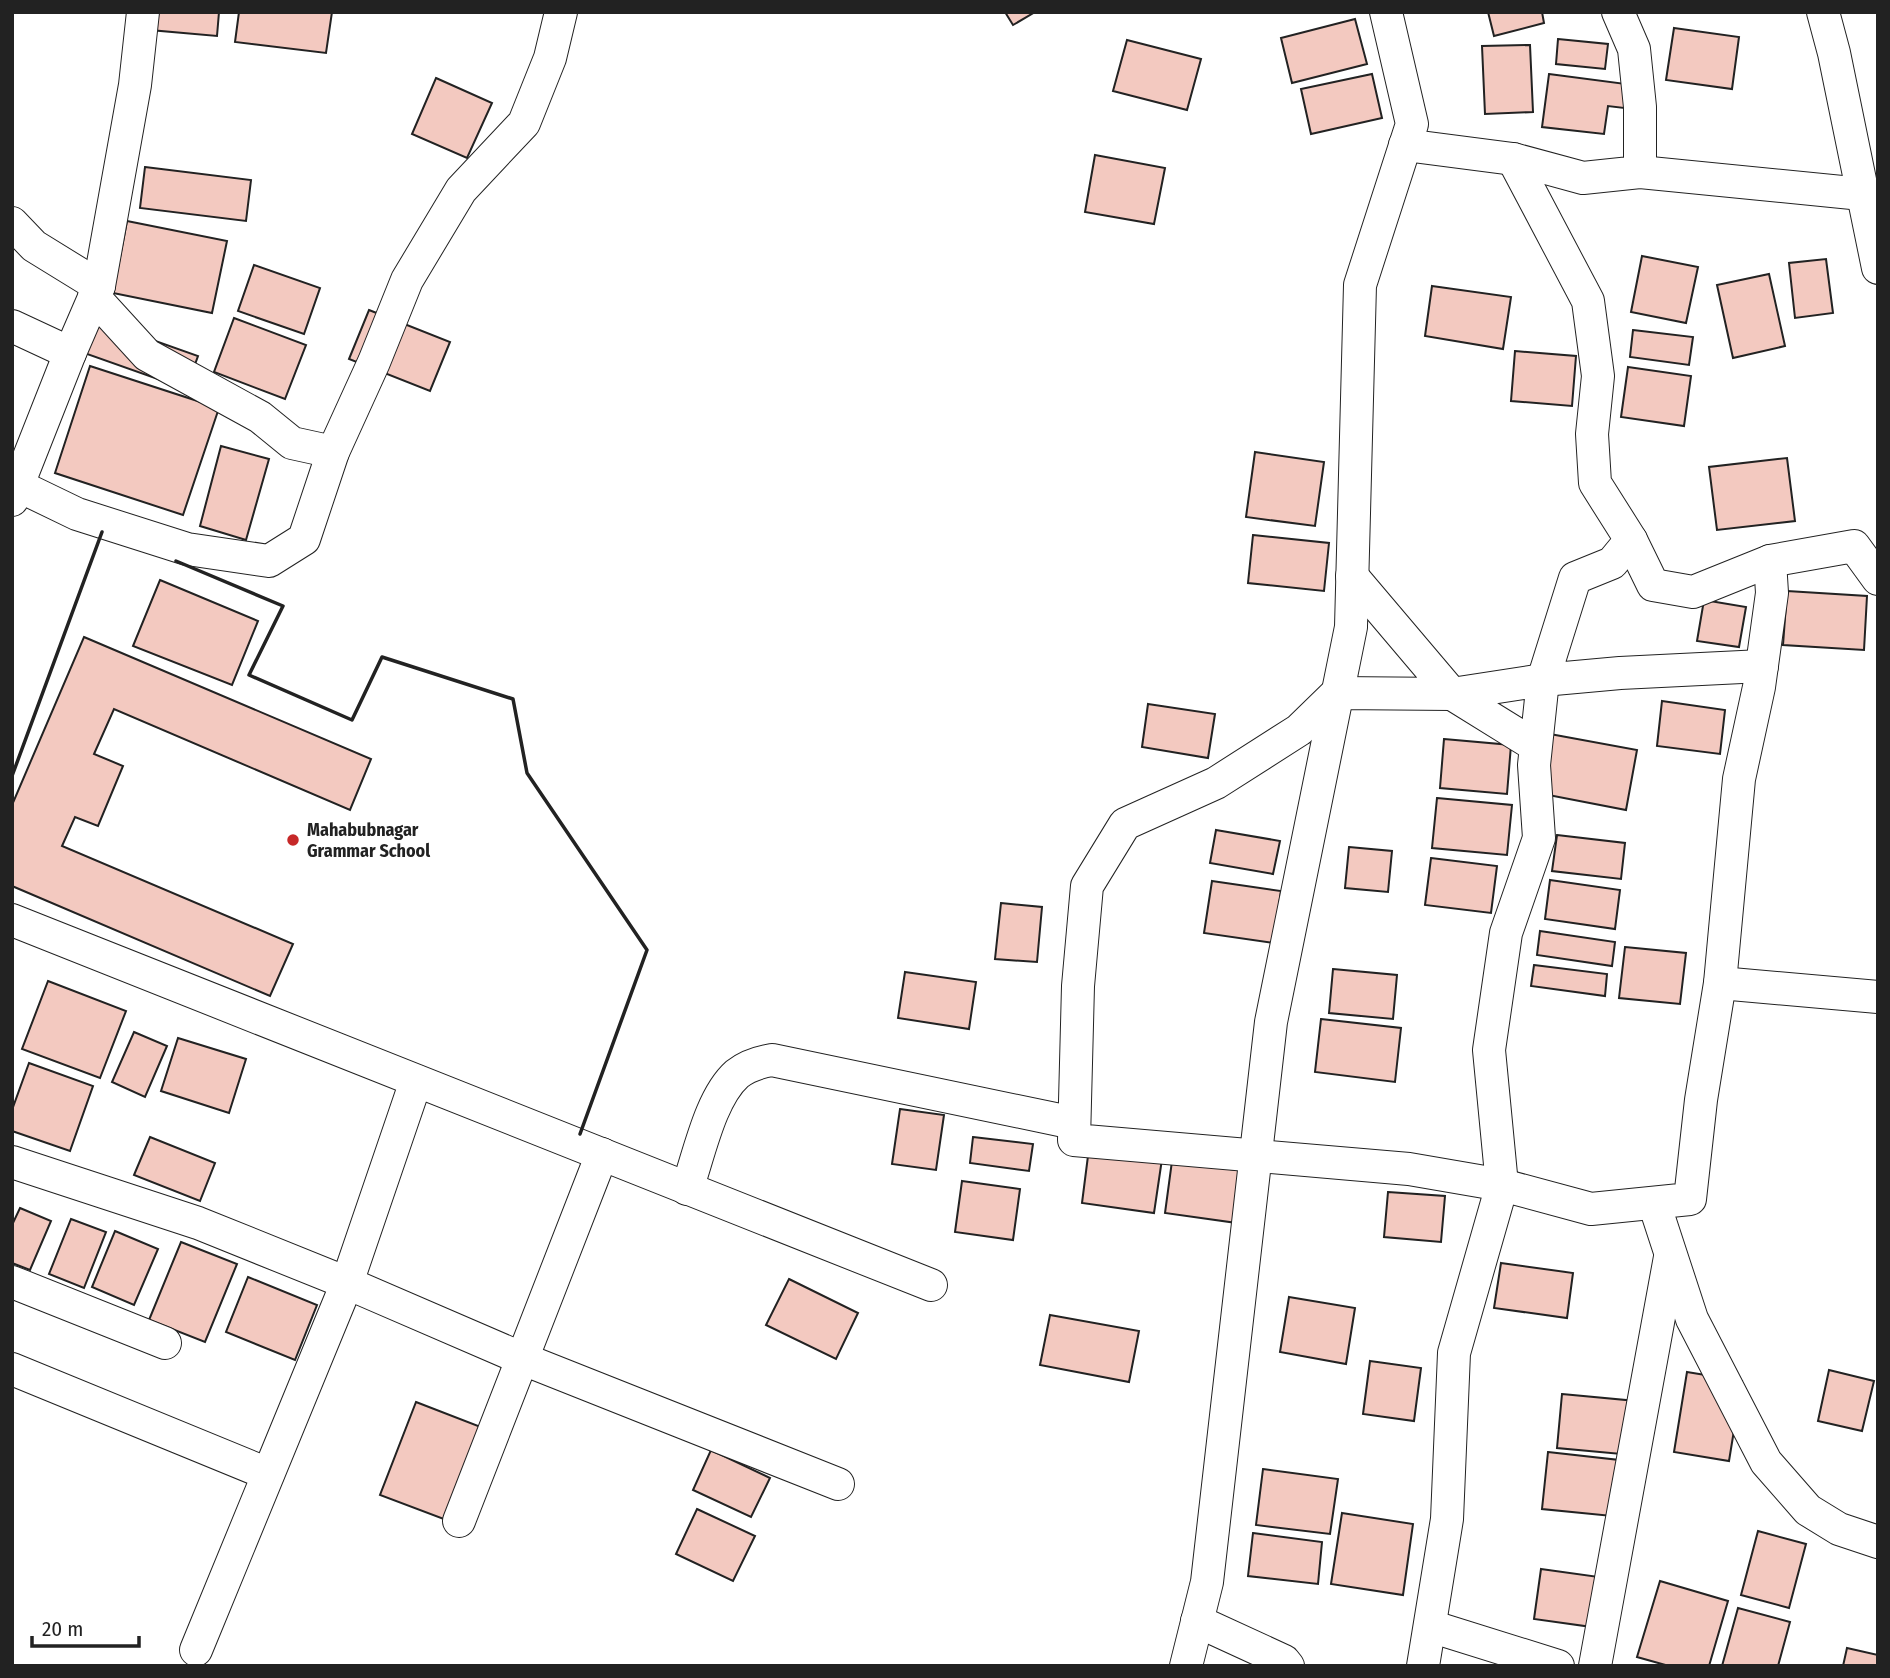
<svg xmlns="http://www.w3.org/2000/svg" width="1890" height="1678" font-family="'Fira Sans Condensed',sans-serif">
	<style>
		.building { fill: #f3c9c0; stroke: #222; stroke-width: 2 }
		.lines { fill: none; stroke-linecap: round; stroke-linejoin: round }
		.street-casing { stroke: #222; stroke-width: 34 }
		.street { stroke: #fff; stroke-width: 32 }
		.wall { stroke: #222; stroke-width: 3.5 }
		.poi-dot { fill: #c62828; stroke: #fff; stroke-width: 2.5 }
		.labels { text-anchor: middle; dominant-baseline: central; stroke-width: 5; stroke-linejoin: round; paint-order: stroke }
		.poi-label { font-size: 18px; font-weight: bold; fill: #222; stroke: #fff; text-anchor: start }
	</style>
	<rect width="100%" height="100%" fill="#fff"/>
	<g class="building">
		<path d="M152,12H219L217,36L150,30Z"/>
		<path d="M239,12H332L326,53L235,42Z"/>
		<path d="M1005,12H1035L1013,25Z"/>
		<path d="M1488,12H1542L1544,23L1494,36Z"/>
		<path d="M1355,19L1367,64L1292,83L1281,38Z"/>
		<path d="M1674,28L1739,37L1732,89L1666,80Z"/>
		<path d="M1558,39L1608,44L1605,69L1556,64Z"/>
		<path d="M1127,40L1201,59L1187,110L1113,91Z"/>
		<path d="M1530,45L1533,112L1485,114L1482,46Z"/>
		<path d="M1372,74L1382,118L1311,134L1301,89Z"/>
		<path d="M1549,74L1626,84L1624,108L1608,106L1604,134L1542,127Z"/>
		<path d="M436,78L492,103L467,158L412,134Z"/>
		<path d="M1095,155L1165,168L1154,224L1085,212Z"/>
		<path d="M145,167L251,180L246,221L140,208Z"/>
		<path d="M127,221L227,241L212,313L113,293Z"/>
		<path d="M1642,256L1698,267L1686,323L1631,312Z"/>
		<path d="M1826,259L1833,313L1795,318L1789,263Z"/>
		<path d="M254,265L320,288L304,334L238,311Z"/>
		<path d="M1769,274L1785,346L1733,358L1717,285Z"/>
		<path d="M1432,286L1511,297L1503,349L1425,336Z"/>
		<path d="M369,310L450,342L430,391L349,359Z"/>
		<path d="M82,315L198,356L186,389L70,348Z"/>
		<path d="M234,318L306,345L285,399L214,372Z"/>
		<path d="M1633,330L1693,337L1689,365L1630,357Z"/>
		<path d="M1515,351L1576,356L1572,406L1511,401Z"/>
		<path d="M90,366L219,408L183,515L55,473Z"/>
		<path d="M1628,367L1691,376L1684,426L1621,417Z"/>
		<path d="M221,446L269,459L246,540L200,526Z"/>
		<path d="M1255,452L1324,462L1315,526L1246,517Z"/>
		<path d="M1787,458L1795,521L1717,530L1709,467Z"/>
		<path d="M1253,535L1329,543L1324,591L1248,583Z"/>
		<path d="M160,580L258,621L232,685L133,646Z"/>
		<path d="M1787,591L1867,596L1864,650L1783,645Z"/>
		<path d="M1704,600L1746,607L1739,647L1697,641Z"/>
		<path d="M84,637L371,759L350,810L114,709L94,754L123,766L98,826L75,817L62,846L293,944L270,996L12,886V805Z"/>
		<path d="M1662,701L1725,710L1720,754L1657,746Z"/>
		<path d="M1148,704L1215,714L1208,758L1142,747Z"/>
		<path d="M1550,734L1637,750L1626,810L1538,793Z"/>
		<path d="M1444,739L1511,745L1507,794L1440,788Z"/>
		<path d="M1437,798L1512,805L1507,855L1432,848Z"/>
		<path d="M1216,830L1280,841L1273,874L1210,863Z"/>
		<path d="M1557,835L1625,843L1621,879L1552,871Z"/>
		<path d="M1349,847L1392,851L1388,892L1345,888Z"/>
		<path d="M1431,858L1497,866L1491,913L1425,905Z"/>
		<path d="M1550,880L1620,890L1615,929L1545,919Z"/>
		<path d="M1212,881L1281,891L1274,943L1204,933Z"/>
		<path d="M1001,903L1042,907L1037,962L995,959Z"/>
		<path d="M1540,931L1615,942L1612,966L1537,955Z"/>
		<path d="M1625,947L1686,953L1680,1004L1619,998Z"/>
		<path d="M1534,965L1607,974L1605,996L1531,986Z"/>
		<path d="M1333,969L1397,975L1393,1019L1329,1013Z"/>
		<path d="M905,972L976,982L969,1029L898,1018Z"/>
		<path d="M48,981L126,1011L100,1078L22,1049Z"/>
		<path d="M1321,1019L1401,1028L1395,1082L1315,1072Z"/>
		<path d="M134,1032L167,1046L145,1097L112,1082Z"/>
		<path d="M178,1038L246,1059L229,1113L161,1091Z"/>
		<path d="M29,1063L93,1086L70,1151L12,1131V1110Z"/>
		<path d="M900,1109L944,1115L936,1170L892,1164Z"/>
		<path d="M150,1137L215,1163L200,1201L134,1175Z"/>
		<path d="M973,1137L1033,1144L1029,1171L970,1163Z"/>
		<path d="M1089,1148L1162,1159L1154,1213L1082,1203Z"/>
		<path d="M1172,1161L1244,1171L1237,1223L1165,1213Z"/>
		<path d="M962,1181L1020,1189L1013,1240L955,1232Z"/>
		<path d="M1388,1192L1445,1196L1441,1242L1384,1237Z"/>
		<path d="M20,1208L51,1221L30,1270L12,1263V1225Z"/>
		<path d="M71,1219L106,1232L84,1288L49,1274Z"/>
		<path d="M115,1231L158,1249L134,1305L92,1287Z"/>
		<path d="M181,1242L237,1264L205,1342L149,1320Z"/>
		<path d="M1501,1263L1573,1273L1567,1318L1494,1308Z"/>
		<path d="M248,1277L317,1305L295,1360L226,1332Z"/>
		<path d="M789,1279L858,1313L836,1359L766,1325Z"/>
		<path d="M1289,1297L1355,1308L1346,1364L1280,1352Z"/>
		<path d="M1050,1315L1139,1331L1129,1382L1040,1365Z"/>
		<path d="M1370,1361L1421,1368L1414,1421L1363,1414Z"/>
		<path d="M1829,1370L1874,1381L1862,1431L1818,1421Z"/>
		<path d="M1687,1372L1742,1381L1729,1461L1674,1452Z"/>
		<path d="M1562,1394L1636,1401L1632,1455L1557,1448Z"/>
		<path d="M416,1402L486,1429L449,1521L380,1495Z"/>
		<path d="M711,1450L770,1478L751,1517L693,1490Z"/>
		<path d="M1548,1452L1628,1461L1622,1517L1542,1509Z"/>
		<path d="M1263,1469L1338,1479L1330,1534L1256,1525Z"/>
		<path d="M697,1509L755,1536L733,1581L676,1554Z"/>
		<path d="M1342,1513L1413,1524L1403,1595L1331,1584Z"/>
		<path d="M1758,1531L1806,1544L1789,1608L1741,1595Z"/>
		<path d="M1253,1533L1322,1542L1318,1584L1248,1576Z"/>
		<path d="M1541,1569L1599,1577L1592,1627L1534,1619Z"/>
		<path d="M1660,1581L1728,1601L1709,1666H1669L1637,1657Z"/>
		<path d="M1738,1608L1790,1622L1778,1666H1722Z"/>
		<path d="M1847,1648L1878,1655V1666H1843Z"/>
	</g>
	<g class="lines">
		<g class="street-casing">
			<g id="street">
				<path d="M1823,12L1834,53L1878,268"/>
				<path d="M1405,145L1513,159L1583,178L1640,172V107L1634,49L1618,12"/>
				<path d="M1513,159L1588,301L1598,376L1592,434L1595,483L1631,540L1653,585L1693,592L1770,561"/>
				<path d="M1640,172L1862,194"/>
				<path d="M12,223L34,246L99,286L70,353L12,500"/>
				<path d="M99,286L135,85L143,12"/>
				<path d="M94,297L147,355L260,417L292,443L333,452"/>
				<path d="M12,326L70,353"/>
				<path d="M19,486L77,514L187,549L269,561L304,539L333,452L374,362L407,280L461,190L524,123L550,58L561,12"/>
				<path d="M1631,540L1612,563L1575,578L1543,680L1620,673L1762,666"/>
				<path d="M1352,576L1452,694L1337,693L1299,730L1216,783L1125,824L1087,886L1078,986L1074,1140L1409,1169L1502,1185L1591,1209L1690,1199L1701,1100L1720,983L1739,779L1759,687L1772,593L1770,561L1854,546L1878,579"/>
				<path d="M12,920L931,1285"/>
				<path d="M1720,983L1878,997"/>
				<path d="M12,1162L198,1223L347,1283L523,1359L838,1484"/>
				<path d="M687,1189C699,1155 710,1098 737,1074C747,1066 760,1062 772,1060L1074,1123"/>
				<path d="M1654,1203L1692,1319L1766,1462L1808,1510L1839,1529L1878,1542"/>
				<path d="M12,1282L165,1343"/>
				<path d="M12,1369L268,1474"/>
				<path d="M459,1521L602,1154"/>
				<path d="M1197,1621L1284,1661L1288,1666"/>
				<path d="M1430,1626L1558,1666"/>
				<path d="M196,1650L347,1283L416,1081"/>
				<path d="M1186,1666L1207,1582L1271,1022L1351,627L1360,285L1412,124L1386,12"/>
				<path d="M1423,1666L1447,1519L1454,1353L1502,1185L1489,1050L1506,933L1539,838L1534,765L1543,680L1452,694L1536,746"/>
				<path d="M1595,1666L1670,1257"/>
			</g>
		</g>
		<use href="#street" class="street"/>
		<g class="wall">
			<path d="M176,561L283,606L249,675L352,720L382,657L513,699L527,773L647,950L580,1134"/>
			<path d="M12,776L102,532"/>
		</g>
	</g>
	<circle class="poi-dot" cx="293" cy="840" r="7"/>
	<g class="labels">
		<g class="poi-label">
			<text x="307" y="830">Mahabubnagar<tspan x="307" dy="21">Grammar School</tspan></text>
		</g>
	</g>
	<rect width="1890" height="1678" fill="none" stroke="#222222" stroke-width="28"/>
	<path d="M32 1636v10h107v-10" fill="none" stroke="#222222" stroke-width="3.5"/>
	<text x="42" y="1636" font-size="21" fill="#222222" stroke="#ffffff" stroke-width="5" paint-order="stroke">20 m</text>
</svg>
